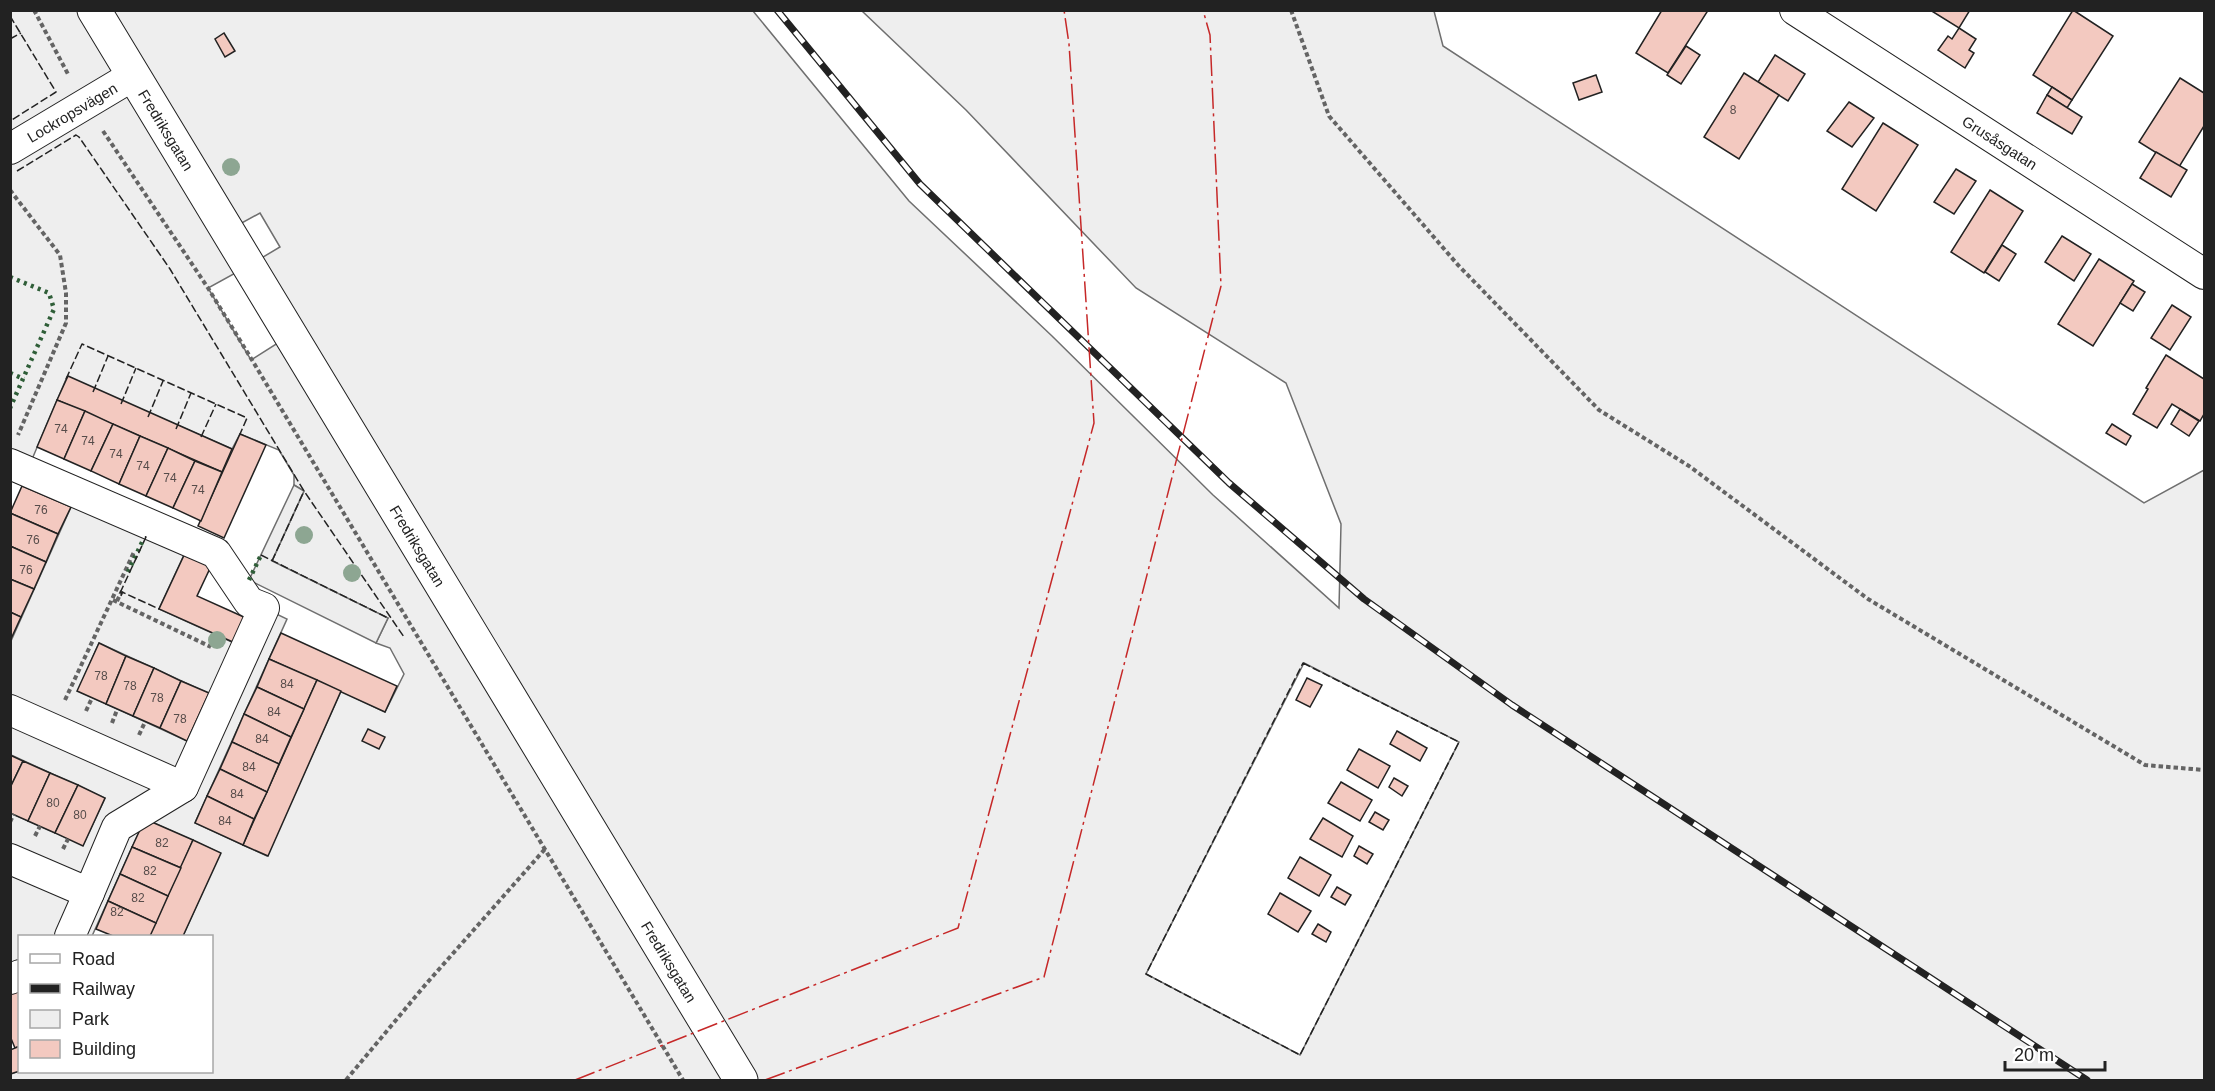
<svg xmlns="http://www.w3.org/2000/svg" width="2215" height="1091" font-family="Arial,sans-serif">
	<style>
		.green { fill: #eee; stroke: #6f6f6f; stroke-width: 1.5; fill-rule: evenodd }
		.parking { fill: #ededed; stroke: #6f6f6f; stroke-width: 1.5 }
		.building { fill: #f3c9c0; stroke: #222; stroke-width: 1.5 }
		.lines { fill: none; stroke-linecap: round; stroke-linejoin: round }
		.minor-casing { stroke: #222; stroke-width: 32 }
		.tertiary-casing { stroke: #222; stroke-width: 35 }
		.path { stroke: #646464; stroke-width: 4; stroke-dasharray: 4.5 3; stroke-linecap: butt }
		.minor { stroke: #fff; stroke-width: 30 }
		.tertiary { stroke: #fff; stroke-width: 33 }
		.rail-casing { stroke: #222; stroke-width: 7 }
		.rail { stroke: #fff; stroke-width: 4.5; stroke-dasharray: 14; stroke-linecap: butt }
		.hedge { stroke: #2f5e38; stroke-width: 4.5; stroke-dasharray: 3 4.5; stroke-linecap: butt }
		.fence { stroke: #222; stroke-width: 1.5; stroke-dasharray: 8 3; stroke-linecap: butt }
		.power { stroke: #c62828; stroke-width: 1.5; stroke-dasharray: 21 4.5 3 4.5; stroke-linecap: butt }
		.tree { fill: #8da692 }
		.labels { text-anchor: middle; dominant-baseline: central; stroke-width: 4.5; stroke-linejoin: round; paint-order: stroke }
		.number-label { font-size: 12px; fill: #564c4a }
		.street-label { font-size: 15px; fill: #222; stroke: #fff }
	</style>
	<rect width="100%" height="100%" fill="#fff"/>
	<path class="green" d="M11,11H753L909,201L1052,336L1213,495L1339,608L1341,524L1286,383L1136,288L966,110L862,11H1434L1443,46L2144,503L2204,470V1080H11V1074L19,1071L212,1072V936H183L220,853L145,819L92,936H20L19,990L11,993V813L83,845L105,798L11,755V641L71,507L10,480ZM260,213L280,247L248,266L227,231ZM248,266L289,336L251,360L208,288ZM67,377L232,449L240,434L279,450L294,475V485L304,491L272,561L388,618L376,643L390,648L404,674L385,712L341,691L267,856L195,823L287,619L264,608L245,648L159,609L190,542L27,471ZM99,643L208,693L187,741L78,691ZM1304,663L1459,742L1300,1055L1146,974Z"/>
	<path class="parking" d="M294,485L304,491L272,561L388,618L376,643L249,580Z"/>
	<g class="building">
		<path d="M1662,10H1704L1707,12L1668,73L1636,53Z"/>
		<path d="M1930,10H1970L1959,28Z"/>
		<path d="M2073,10L2113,36L2072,100L2033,75Z"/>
		<path d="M1959,28L1976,39L1969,50L1974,53L1965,68L1938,50L1948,36L1952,39Z"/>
		<path d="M224,33L235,51L225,57L215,39Z"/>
		<path d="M1686,46L1700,55L1681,84L1667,75Z"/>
		<path d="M1775,55L1805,74L1788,101L1758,82Z"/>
		<path d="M1744,73L1779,95L1739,159L1704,137Z"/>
		<path d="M1596,75L1602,92L1579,100L1573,83Z"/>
		<path d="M2180,78L2204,93V126L2179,167L2139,142Z"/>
		<path d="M2052,87L2072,100L2067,108L2047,95Z"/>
		<path d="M2047,95L2082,117L2072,134L2037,113Z"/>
		<path d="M1849,102L1874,118L1852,147L1827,131Z"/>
		<path d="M1883,123L1918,145L1876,211L1842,189Z"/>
		<path d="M2156,152L2187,170L2171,197L2140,178Z"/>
		<path d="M1956,169L1976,181L1954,214L1934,202Z"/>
		<path d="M1990,190L2023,211L1984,273L1951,252Z"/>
		<path d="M2062,236L2091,254L2074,281L2045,262Z"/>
		<path d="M2002,245L2016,254L1999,281L1985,272Z"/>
		<path d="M2099,259L2134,281L2093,346L2058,324Z"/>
		<path d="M2132,284L2145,292L2133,311L2120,303Z"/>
		<path d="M2172,305L2191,317L2170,350L2151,338Z"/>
		<path d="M2166,355L2204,379V414L2200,421L2172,404L2157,428L2133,414L2148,389L2146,388Z"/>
		<path d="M68,376L232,449L222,472L57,400Z"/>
		<path d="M57,400L85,411L64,459L37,447Z"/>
		<path d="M2180,409L2199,421L2189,436L2171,424Z"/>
		<path d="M85,411L113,424L91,471L64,459Z"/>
		<path d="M113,424L140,436L119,484L91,471Z"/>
		<path d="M2112,424L2131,436L2126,445L2106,433Z"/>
		<path d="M240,434L266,445L224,538L198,526Z"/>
		<path d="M140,436L168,448L146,496L119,484Z"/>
		<path d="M168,448L195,461L173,508L146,496Z"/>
		<path d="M195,461L222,472L201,521L173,508Z"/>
		<path d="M22,486L71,507L58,534L10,513Z"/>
		<path d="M10,513L58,534L46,562L10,546Z"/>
		<path d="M10,546L46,562L34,589L10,579Z"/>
		<path d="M186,551L212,564L197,596L246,618L235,643L159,609Z"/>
		<path d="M10,579L34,589L21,617L10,612Z"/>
		<path d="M10,612L21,617L10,641Z"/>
		<path d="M281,633L397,686L385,712L269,659Z"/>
		<path d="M99,643L126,656L106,704L77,691Z"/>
		<path d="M126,656L154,668L133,716L106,704Z"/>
		<path d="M269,659L317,680L304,709L257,687Z"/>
		<path d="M154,668L181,681L160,728L133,716Z"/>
		<path d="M1307,678L1322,685L1310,707L1296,700Z"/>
		<path d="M317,680L341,691L268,856L243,845Z"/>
		<path d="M181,681L209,693L187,741L160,728Z"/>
		<path d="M257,687L304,709L291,737L244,714Z"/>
		<path d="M244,714L291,737L279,764L232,742Z"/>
		<path d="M368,729L385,737L379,749L362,741Z"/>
		<path d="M1397,731L1427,748L1420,761L1390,744Z"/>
		<path d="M232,742L279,764L267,792L220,769Z"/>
		<path d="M1359,749L1390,766L1378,788L1347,770Z"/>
		<path d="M10,755L23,761L10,788Z"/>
		<path d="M23,761L50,773L28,821L10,813V788Z"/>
		<path d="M220,769L267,792L254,819L207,796Z"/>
		<path d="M50,773L78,785L55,833L28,821Z"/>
		<path d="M1394,778L1408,786L1402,796L1389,787Z"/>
		<path d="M1341,782L1372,800L1360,821L1328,803Z"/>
		<path d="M78,785L105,798L83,846L55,833Z"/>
		<path d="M207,796L254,819L243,845L195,823Z"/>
		<path d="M1375,812L1389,820L1383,830L1369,822Z"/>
		<path d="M1323,818L1353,836L1342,857L1310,839Z"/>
		<path d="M145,819L193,840L181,868L132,847Z"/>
		<path d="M193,840L221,853L183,936H149Z"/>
		<path d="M1359,846L1373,854L1367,864L1354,856Z"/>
		<path d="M132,847L181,868L168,896L120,874Z"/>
		<path d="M1300,857L1331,875L1319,896L1288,878Z"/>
		<path d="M120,874L168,896L156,923L108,901Z"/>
		<path d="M1337,887L1351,895L1345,905L1331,897Z"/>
		<path d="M1280,893L1311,911L1298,932L1268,914Z"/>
		<path d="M108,901L156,923L150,936H113L96,929Z"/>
		<path d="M1318,924L1331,932L1326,942L1312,934Z"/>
		<path d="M20,990V1046L15,1048L10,1036V993Z"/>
		<path d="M20,1046V1071L10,1074V1050Z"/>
	</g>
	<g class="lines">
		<g class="minor-casing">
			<g id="minor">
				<path id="s1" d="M1795,10L2204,274"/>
				<path id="s2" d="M10,149L134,75"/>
				<path d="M10,464L216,553L249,602L264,608L183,787L117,827L89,893L10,859"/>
				<path d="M10,710L183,787"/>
				<path d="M70,936L89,893"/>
				<path d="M10,979L20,975"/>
			</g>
		</g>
		<g class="tertiary-casing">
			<g id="tertiary">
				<path id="s3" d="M94,10L741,1080"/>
			</g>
		</g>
		<g class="path">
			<path d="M34,10L69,76"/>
			<path d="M1291,10L1329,116L1458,265L1599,410L1689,466L1868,599L2145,765L2204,770"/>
			<path d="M103,131L208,288L252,360L683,1080"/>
			<path d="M10,190L60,255L66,293V323L18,435"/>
			<path d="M113,600L211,647"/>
			<path d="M117,601L122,591"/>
			<path d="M65,700L134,552"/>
			<path d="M86,711L92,698"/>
			<path d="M112,723L117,710"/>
			<path d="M139,735L145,722"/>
			<path d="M10,822L14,814"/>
			<path d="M35,836L40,826"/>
			<path d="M63,849L68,839"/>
			<path d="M346,1080L426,984L545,849"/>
		</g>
		<use href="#minor" class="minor"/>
		<use href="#tertiary" class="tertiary"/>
		<g class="rail-casing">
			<path id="rail" d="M777,10L920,184L1229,483L1364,599L1512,705L2087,1080"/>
		</g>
		<use href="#rail" class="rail"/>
		<g class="hedge">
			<path d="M10,277L49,293L54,309L10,408"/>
			<path d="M10,373L24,379"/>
			<path d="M128,572L144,538"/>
			<path d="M249,580L261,555"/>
		</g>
		<g class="fence">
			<path d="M10,16L56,92L10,121"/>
			<path d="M10,39L21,33"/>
			<path d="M17,171L76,135L79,137L170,269L304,491L404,637"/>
			<path d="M66,379L82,344L247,418L240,434"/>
			<path d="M93,392L108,356"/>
			<path d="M121,404L136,368"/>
			<path d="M148,417L163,381"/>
			<path d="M176,429L191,393"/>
			<path d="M201,437L216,404"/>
			<path d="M261,555L388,618"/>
			<path d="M272,561L304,491"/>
			<path d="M120,593L146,537L143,536"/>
			<path d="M121,596L122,592L159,609"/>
			<path d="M1303,663L1459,742L1300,1055L1146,974Z"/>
		</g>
		<g class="power">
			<path d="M575,1080L958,928L1094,423L1069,44L1064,10"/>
			<path d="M765,1080L1044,977L1221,286L1210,35L1203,10"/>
		</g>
	</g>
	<g class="tree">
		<circle cx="231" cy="167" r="9"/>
		<circle cx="304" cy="535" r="9"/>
		<circle cx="352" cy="573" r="9"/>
		<circle cx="217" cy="640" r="9"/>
	</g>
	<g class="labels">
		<g class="number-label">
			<text x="1733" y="110">8</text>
			<text x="61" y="429">74</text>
			<text x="88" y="441">74</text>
			<text x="116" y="454">74</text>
			<text x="143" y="466">74</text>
			<text x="170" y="478">74</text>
			<text x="198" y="490">74</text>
			<text x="41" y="510">76</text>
			<text x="33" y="540">76</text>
			<text x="26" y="570">76</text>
			<text x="101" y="676">78</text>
			<text x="287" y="684">84</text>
			<text x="130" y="686">78</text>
			<text x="157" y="698">78</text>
			<text x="274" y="712">84</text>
			<text x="180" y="719">78</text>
			<text x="262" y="739">84</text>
			<text x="249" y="767">84</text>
			<text x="237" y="794">84</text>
			<text x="53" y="803">80</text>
			<text x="80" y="815">80</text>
			<text x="225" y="821">84</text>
			<text x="162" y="843">82</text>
			<text x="150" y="871">82</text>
			<text x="138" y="898">82</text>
			<text x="117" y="912">82</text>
		</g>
		<g class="street-label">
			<text stroke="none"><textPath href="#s2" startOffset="72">Lockropsvägen</textPath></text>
			<text stroke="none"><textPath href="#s3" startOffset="140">Fredriksgatan</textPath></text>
			<text stroke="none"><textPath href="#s1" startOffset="244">Grusåsgatan</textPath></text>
			<text stroke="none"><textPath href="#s3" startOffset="626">Fredriksgatan</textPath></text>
			<text stroke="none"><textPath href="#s3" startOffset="1112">Fredriksgatan</textPath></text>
		</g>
	</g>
	<rect width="2215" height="1091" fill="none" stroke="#222222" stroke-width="24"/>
	<rect x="18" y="935" width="195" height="138" fill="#ffffff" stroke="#a7a7a7" stroke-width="1.5"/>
	<rect x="30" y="954" width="30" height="9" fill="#ffffff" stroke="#a7a7a7" stroke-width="1.5"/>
	<text x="72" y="965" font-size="18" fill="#222222">Road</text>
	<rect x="30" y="984" width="30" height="9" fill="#222222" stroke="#a7a7a7" stroke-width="1.5"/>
	<text x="72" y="995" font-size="18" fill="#222222">Railway</text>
	<rect x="30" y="1010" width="30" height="18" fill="#eeeeee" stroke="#a7a7a7" stroke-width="1.5"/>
	<text x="72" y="1025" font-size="18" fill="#222222">Park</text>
	<rect x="30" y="1040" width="30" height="18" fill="#f3c9c0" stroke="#a7a7a7" stroke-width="1.5"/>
	<text x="72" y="1055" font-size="18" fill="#222222">Building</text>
	<path d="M2005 1061v9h100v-9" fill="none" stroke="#222222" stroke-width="3"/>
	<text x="2014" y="1061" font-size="18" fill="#222222" stroke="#ffffff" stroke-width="4.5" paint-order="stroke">20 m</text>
</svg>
